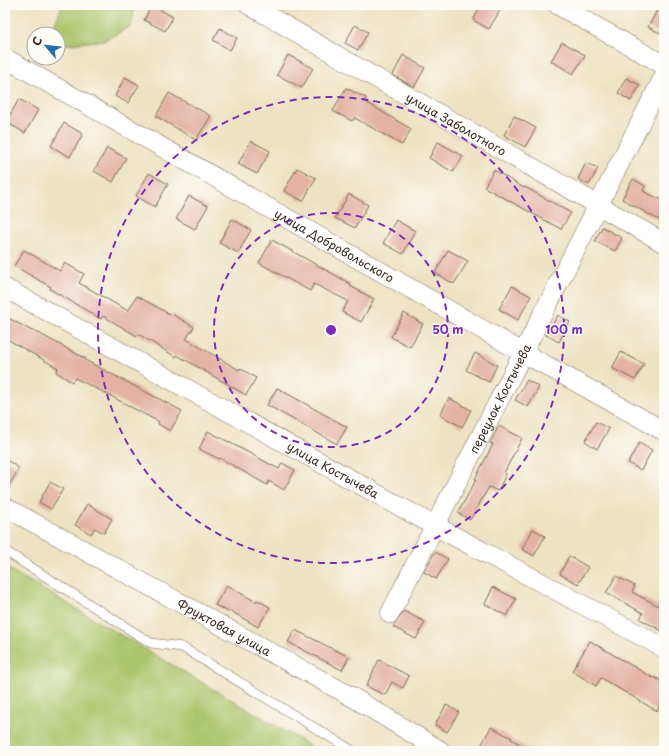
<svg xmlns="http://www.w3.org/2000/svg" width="669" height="756" font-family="'Playpen Sans',sans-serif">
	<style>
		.green { fill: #acc56b; stroke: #747844 }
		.building { fill: #e3b2a4 }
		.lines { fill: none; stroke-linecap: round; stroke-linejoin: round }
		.service-casing { stroke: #796a57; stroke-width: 10 }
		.minor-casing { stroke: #796a57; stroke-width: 20 }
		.service { stroke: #fff; stroke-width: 9 }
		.minor { stroke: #fff; stroke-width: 19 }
		.ring { fill: none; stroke: #7b2cbf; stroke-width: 2; stroke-dasharray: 7 5 }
		.labels { text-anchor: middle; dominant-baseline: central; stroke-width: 3; stroke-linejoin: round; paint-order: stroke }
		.street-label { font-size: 12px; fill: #3b2a1e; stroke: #fdfcf7 }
		.centre { fill: #7b2cbf; stroke: #fdfcf7; stroke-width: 2 }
		.ring-label { font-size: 12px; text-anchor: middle; font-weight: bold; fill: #7b2cbf; stroke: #fdfcf7; stroke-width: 3; stroke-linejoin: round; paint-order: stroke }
	</style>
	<rect width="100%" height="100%" fill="#fdfcf7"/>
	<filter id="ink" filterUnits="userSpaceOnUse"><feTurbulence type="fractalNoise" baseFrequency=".025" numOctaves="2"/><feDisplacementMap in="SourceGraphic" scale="8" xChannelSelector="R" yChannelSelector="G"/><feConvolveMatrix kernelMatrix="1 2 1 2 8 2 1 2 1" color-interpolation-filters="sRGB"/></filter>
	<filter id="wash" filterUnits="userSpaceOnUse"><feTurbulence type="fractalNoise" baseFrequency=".012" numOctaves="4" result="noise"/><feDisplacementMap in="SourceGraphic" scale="16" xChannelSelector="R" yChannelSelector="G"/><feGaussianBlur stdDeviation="0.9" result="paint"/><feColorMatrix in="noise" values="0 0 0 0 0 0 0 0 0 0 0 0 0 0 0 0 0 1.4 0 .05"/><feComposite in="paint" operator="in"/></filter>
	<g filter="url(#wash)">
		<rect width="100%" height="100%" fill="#ede2c2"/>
		<g class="green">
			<path d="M62,5H135L131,26L105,40L61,45L58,34L54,27Z"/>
			<path d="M5,567L319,751H5Z"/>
		</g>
		<g id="blocks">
			<g class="building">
				<path d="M152,5L173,17L165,31L144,20Z"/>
				<path d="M481,5H503L489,29L473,20Z"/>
				<path d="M660,5H664V35L648,27Z"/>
				<path d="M355,25L368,32L358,50L345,43Z"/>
				<path d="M220,28L237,38L230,50L213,40Z"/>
				<path d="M562,42L585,55L573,74L551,61Z"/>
				<path d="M288,55L313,68L302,88L277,75Z"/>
				<path d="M403,55L425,68L414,87L393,75Z"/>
				<path d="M125,77L139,85L128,103L115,96Z"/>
				<path d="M626,78L640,85L631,101L618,93Z"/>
				<path d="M346,88L366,98L364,101L411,129L402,145L355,118L352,121L333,111Z"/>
				<path d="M169,93L211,116L196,140L156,116Z"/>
				<path d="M19,99L38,110L25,133L6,122Z"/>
				<path d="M514,116L536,128L525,147L504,135Z"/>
				<path d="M64,123L83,134L70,157L51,146Z"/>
				<path d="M251,141L270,151L257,174L238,164Z"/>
				<path d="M438,142L463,156L453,172L429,158Z"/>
				<path d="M107,148L126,158L113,182L94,171Z"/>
				<path d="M586,163L598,168L589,185L578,179Z"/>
				<path d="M297,168L316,178L303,201L284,191Z"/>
				<path d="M494,170L524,188L525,187L571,213L561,229L484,187Z"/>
				<path d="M149,173L168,184L155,207L136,196Z"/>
				<path d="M633,179L645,186L643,191L664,201V210L659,220L622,199Z"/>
				<path d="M349,194L368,205L355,228L335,218Z"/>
				<path d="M189,196L208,206L195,229L176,219Z"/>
				<path d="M232,219L251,230L238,253L219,243Z"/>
				<path d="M396,220L415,231L403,254L383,243Z"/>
				<path d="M602,227L622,238L615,251L595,241Z"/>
				<path d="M272,240L351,284L350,286L374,299L361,322L342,312L348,301L314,284L310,291L259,263Z"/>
				<path d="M24,250L60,271L65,263L84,274L79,283L128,311L137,296L171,315L172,314L194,327L186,339L239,370L240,368L256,378L246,395L177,355L176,357L138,334L137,336L103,316L101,319L50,289L51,287L14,266Z"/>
				<path d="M448,250L468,261L454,284L435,273Z"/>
				<path d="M512,286L531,296L518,320L499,309Z"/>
				<path d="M404,313L423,324L410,347L391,337Z"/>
				<path d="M558,315L570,322L559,342L546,335Z"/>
				<path d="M5,316L32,331L33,330L86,359L85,360L182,411L170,431L158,424L159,422L107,394L75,378L72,382L56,372L58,368L5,338Z"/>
				<path d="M621,352L644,364L635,380L612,368Z"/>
				<path d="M475,353L497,365L489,382L466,370Z"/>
				<path d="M527,380L539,387L528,407L515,400Z"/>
				<path d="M277,388L347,427L337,444L267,405Z"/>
				<path d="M449,398L471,410L462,427L440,415Z"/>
				<path d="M596,422L609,429L597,449L585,441Z"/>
				<path d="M499,426L522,438L504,473L506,474L498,491L489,487L470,520L458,513L476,480L475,479L493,444L490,443Z"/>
				<path d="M208,431L279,469L282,463L295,470L284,490L269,481L267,485L220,458L219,459L199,449Z"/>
				<path d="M639,443L652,450L641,470L628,463Z"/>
				<path d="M5,459L19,468L5,493Z"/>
				<path d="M50,482L63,489L51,509L39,502Z"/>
				<path d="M87,504L112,519L104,533L95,528L91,534L75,525Z"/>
				<path d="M533,529L545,536L534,556L522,549Z"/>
				<path d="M435,552L448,559L436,579L424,572Z"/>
				<path d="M569,556L588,567L578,584L560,574Z"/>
				<path d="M616,576L635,586L632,592L664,609V632L640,619L643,613L606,593Z"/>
				<path d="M227,585L256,602L257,600L270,607L258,627L229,610L228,612L215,605Z"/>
				<path d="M493,587L516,599L507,616L485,604Z"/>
				<path d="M404,611L425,622L416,639L393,627Z"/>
				<path d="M295,630L349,657L342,670L288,642Z"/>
				<path d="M590,641L653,678L654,677L664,683V697L657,711L601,678L596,686L572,671Z"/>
				<path d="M379,660L409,676L403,688L392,682L385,695L366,686Z"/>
				<path d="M446,705L459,712L447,732L435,725Z"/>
				<path d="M491,727L512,738L511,739L532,751H478Z"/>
			</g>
		</g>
	</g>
	<g filter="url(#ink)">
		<use href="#blocks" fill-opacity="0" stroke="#796a57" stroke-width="1"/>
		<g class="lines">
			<g class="service-casing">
				<path id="service" d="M5,551L151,643L182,647L353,751"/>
			</g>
			<g class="minor-casing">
				<g id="minor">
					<path id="s1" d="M249,5L664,243"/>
					<path d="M558,5L664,65"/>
					<path id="s2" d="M5,58L522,352L664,431"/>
					<path id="s3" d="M5,288L435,526L664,648"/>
					<path id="s4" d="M5,507L354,698L441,751"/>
					<path id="s5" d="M390,614L664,76"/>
				</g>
			</g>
			<use href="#service" class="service"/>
			<use href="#minor" class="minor"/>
		</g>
	</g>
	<g class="ring">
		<circle cx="331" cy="330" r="117"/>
		<circle cx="331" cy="330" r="233"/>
	</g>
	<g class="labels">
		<g class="street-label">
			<text stroke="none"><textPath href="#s1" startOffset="239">улица Заболотного</textPath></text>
			<text stroke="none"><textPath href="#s2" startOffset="379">улица Добровольского</textPath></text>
			<text stroke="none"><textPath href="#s5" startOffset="242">переулок Костычева</textPath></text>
			<text stroke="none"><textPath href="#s3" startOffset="375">улица Костычева</textPath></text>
			<text stroke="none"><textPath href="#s4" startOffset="250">Фруктовая улица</textPath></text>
		</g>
	</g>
	<circle cx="331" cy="330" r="6" class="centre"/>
	<g class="ring-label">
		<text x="448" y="334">50 m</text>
		<text x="564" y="334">100 m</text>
	</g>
	<rect width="669" height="756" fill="none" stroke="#fdfcf7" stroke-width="20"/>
	<g transform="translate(46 46) rotate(298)"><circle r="19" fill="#fdfcf7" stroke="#afa8a0"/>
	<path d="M0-3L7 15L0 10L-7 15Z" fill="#1f6fb2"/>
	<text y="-6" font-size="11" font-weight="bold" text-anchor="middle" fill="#3b2a1e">С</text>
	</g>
</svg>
